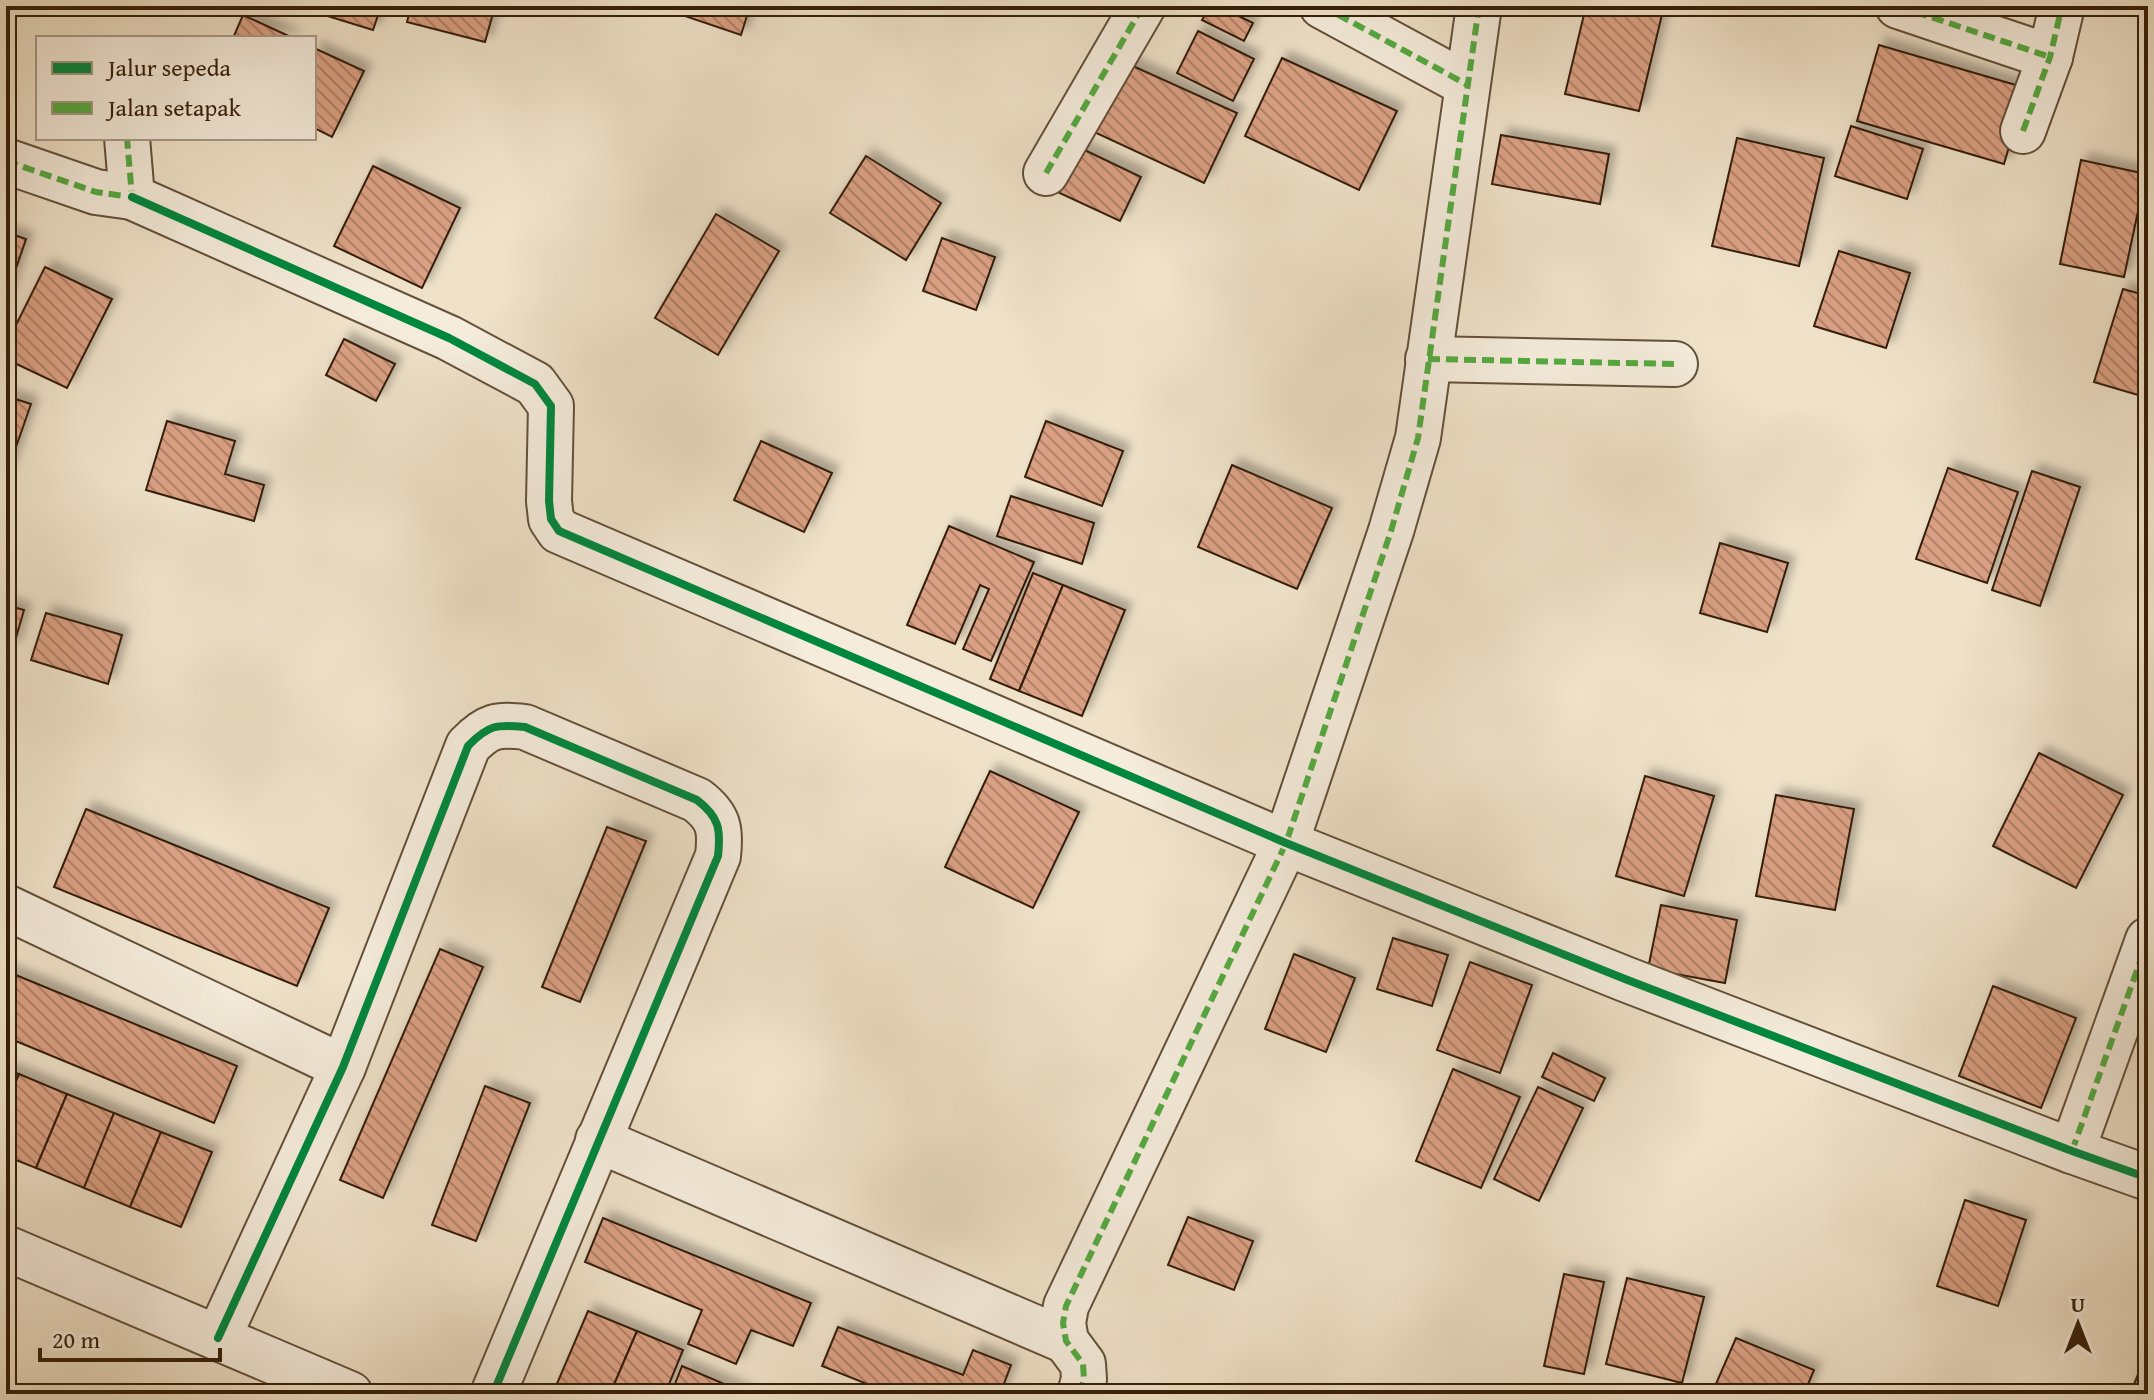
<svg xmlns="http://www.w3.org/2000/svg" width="2154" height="1400" font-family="'Gentium Book Plus',serif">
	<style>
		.building { fill: url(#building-back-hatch); stroke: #341f09; stroke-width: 2; filter: url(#shadow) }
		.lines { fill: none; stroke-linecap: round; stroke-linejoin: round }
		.minor-casing { stroke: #635039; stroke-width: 48 }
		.minor { stroke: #f5ecdc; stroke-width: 44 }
		.quiet { stroke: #54aa41; stroke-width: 6; stroke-dasharray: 12 6; stroke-linecap: butt }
		.cycleway-casing { stroke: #f5ecdc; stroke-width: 13 }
		.cycleway { stroke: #00873e; stroke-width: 8 }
	</style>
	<defs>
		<pattern id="building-back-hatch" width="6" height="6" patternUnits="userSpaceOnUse" patternTransform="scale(2)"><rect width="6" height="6" fill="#daa083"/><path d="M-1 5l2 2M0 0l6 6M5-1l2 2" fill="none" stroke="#b28269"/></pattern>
		<filter id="shadow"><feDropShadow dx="7" dy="-7" stdDeviation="4" flood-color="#0004"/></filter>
	</defs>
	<rect width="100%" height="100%" fill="#efe2c9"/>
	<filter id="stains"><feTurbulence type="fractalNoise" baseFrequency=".0025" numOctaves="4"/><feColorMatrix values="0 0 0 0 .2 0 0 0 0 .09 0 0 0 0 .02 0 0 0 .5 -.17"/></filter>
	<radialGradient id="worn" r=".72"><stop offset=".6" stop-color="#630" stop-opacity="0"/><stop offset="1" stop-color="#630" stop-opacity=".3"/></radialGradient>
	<g class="building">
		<path d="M295,6H381L373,30Z"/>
		<path d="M411,6H495L485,42L407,22Z"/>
		<path d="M672,6H750L741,35L670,11Z"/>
		<path d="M1210,6H1218L1253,23L1244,41L1202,20Z"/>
		<path d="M1586,6H1664L1639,111L1565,94Z"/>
		<path d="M243,15L293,38H233Z"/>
		<path d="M1198,31L1254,59L1233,101L1177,73Z"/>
		<path d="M1879,45L2026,88L2004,164L1857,121Z"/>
		<path d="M314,48L364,71L332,137L314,128Z"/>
		<path d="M1282,58L1397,111L1359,190L1245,136Z"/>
		<path d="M1124,62L1237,113L1204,183L1092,131Z"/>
		<path d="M1851,126L1923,149L1907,199L1835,176Z"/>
		<path d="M1501,135L1609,154L1600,204L1492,184Z"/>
		<path d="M1737,138L1824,158L1799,266L1712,246Z"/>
		<path d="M1072,144L1141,177L1120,221L1051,189Z"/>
		<path d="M866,156L941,203L906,260L830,213Z"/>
		<path d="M2081,160L2146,174L2124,277L2060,264Z"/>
		<path d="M373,166L460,208L422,288L334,246Z"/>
		<path d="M716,214L779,251L718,355L655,318Z"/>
		<path d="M6,232L26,239L6,298Z"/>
		<path d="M942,238L995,257L976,310L923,291Z"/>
		<path d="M1839,251L1910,273L1886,348L1814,326Z"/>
		<path d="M45,267L112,299L67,388L6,359V345Z"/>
		<path d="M2123,289L2148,296V398L2094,382Z"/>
		<path d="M344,339L395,364L376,401L326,375Z"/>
		<path d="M6,396L31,404L7,473L6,472Z"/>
		<path d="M167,421L235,441L225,474L264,485L254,521L146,490Z"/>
		<path d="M1046,421L1123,451L1102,506L1025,477Z"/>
		<path d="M761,441L832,473L804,532L734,500Z"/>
		<path d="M1232,465L1332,508L1297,589L1198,547Z"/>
		<path d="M1948,468L2018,492L1987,583L1916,559Z"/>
		<path d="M2032,471L2080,487L2040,606L1992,590Z"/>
		<path d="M1011,496L1094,523L1082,564L997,536Z"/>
		<path d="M949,526L1034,562L991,661L963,649L989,589L980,585L955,644L907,625Z"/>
		<path d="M1720,543L1788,563L1767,632L1700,613Z"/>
		<path d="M1033,573L1063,585L1019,691L990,679Z"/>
		<path d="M1063,585L1125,610L1082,716L1019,691Z"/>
		<path d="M6,605L24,610L13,648L6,646Z"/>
		<path d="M46,613L122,635L108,684L31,660Z"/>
		<path d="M2039,753L2123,795L2076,888L1993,846Z"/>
		<path d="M990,771L1079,812L1033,908L945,867Z"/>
		<path d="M1645,776L1714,796L1684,896L1616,876Z"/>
		<path d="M1776,795L1854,809L1835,910L1756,896Z"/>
		<path d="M86,809L329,908L297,986L54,887Z"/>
		<path d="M607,827L646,841L580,1002L542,987Z"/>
		<path d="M1661,905L1737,920L1725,983L1648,969Z"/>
		<path d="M1393,938L1448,955L1432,1006L1377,989Z"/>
		<path d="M440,949L483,967L383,1198L340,1180Z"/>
		<path d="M1294,954L1355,978L1326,1052L1265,1029Z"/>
		<path d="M1470,962L1532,985L1500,1073L1437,1050Z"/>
		<path d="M6,971L237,1066L214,1123L6,1037Z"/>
		<path d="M1993,986L2076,1018L2041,1108L1959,1076Z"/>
		<path d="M1553,1053L1605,1078L1594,1101L1542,1077Z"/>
		<path d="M6,1069L19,1074L6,1107Z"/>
		<path d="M1453,1069L1520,1097L1481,1188L1416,1161Z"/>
		<path d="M19,1074L67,1094L36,1168L6,1156V1107Z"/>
		<path d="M485,1086L530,1103L476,1241L432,1225Z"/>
		<path d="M1538,1087L1583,1108L1539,1201L1494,1179Z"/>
		<path d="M67,1094L114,1113L84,1188L36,1168Z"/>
		<path d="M114,1113L161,1132L130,1207L84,1188Z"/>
		<path d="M161,1132L212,1152L181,1227L130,1207Z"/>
		<path d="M1965,1200L2026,1220L1998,1306L1937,1286Z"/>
		<path d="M1188,1217L1253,1241L1234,1290L1168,1265Z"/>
		<path d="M603,1218L811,1303L793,1346L751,1330L736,1364L688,1344L702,1310L585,1262Z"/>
		<path d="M1564,1274L1604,1282L1584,1374L1544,1366Z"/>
		<path d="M1627,1278L1704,1297L1682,1383L1606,1364Z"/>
		<path d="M588,1311L637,1331L610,1394H576L556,1386Z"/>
		<path d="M838,1327L963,1375L973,1350L1011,1365L1000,1394H892L822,1366Z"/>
		<path d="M637,1331L683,1350L665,1394H610Z"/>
		<path d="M1736,1338L1814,1370L1804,1394L1712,1393Z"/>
		<path d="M2148,1350V1394H2130Z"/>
		<path d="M682,1366L729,1386L726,1394H671Z"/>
		<path d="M729,1386L749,1394H726Z"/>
	</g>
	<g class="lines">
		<g class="minor-casing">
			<g id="minor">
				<path d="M1322,6L1466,84"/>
				<path d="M1898,6L2050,57"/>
				<path d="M2023,131L2050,57L2062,6"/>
				<path d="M6,161L96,192L132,197L127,138"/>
				<path d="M1046,173L1143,6"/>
				<path d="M132,197L449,338L535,384L551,406L549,501L551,519L559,531L1286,843L1625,979L2072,1151L2148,1178"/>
				<path d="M1428,359L1675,364"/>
				<path d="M6,907L343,1067"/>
				<path d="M598,1140L1066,1341"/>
				<path d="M2072,1151L2148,940"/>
				<path d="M6,1248L350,1394"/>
				<path d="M218,1338L343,1067L468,746C488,725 497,724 525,727L697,800C719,817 721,829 718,856L493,1394"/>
				<path d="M1080,1394L1084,1379L1083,1364L1066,1341L1063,1323L1066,1306L1286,843L1391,531L1418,438L1479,6"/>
			</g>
		</g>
		<use href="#minor" class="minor"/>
		<g class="quiet">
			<path d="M1322,6L1466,84"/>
			<path d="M1898,6L2050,57"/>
			<path d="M2023,131L2050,57L2062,6"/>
			<path d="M6,161L96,192L132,197L127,138"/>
			<path d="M1046,173L1143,6"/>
			<path d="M1428,359L1675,364"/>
			<path d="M2072,1151L2148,940"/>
			<path d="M1080,1394L1084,1379L1083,1364L1066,1341L1063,1323L1066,1306L1286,843L1391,531L1418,438L1479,6"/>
		</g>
		<g class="cycleway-casing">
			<g id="cycleway">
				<path d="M132,197L449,338L535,384L551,406L549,501L551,519L559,531L1286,843L1625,979L2072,1151L2148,1178"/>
				<path d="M218,1338L343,1067L468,746C488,725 497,724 525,727L697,800C719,817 721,829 718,856L493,1394"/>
			</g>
		</g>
		<use href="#cycleway" class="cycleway"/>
	</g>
	<rect width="2154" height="1400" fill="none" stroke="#efe2c9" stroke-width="32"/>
	<rect x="8" y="8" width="2138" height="1384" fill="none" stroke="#341f09" stroke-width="4"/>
	<rect x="16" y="16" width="2122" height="1368" fill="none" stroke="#341f09" stroke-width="2"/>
	<rect x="36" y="36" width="280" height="104" fill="#f5ecdc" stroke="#a89a88" stroke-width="2"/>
	<rect x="52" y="62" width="40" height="12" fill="#00873e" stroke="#a89a88" stroke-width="2"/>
	<text x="108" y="76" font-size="24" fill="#341f09">Jalur sepeda</text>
	<rect x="52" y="102" width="40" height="12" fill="#54aa41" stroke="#a89a88" stroke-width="2"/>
	<text x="108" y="116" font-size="24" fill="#341f09">Jalan setapak</text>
	<g transform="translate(2078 1324)" stroke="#f5ecdc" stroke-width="6" paint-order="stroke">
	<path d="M0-6L14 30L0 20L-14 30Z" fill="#341f09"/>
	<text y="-12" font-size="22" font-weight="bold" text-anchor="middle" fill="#341f09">U</text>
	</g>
	<path d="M40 1348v12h180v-12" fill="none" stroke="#341f09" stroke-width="4"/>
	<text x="52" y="1348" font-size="24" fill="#341f09" stroke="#f5ecdc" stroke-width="6" paint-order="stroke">20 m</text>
	<rect width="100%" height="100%" filter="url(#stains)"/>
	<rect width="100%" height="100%" fill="url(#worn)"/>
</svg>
